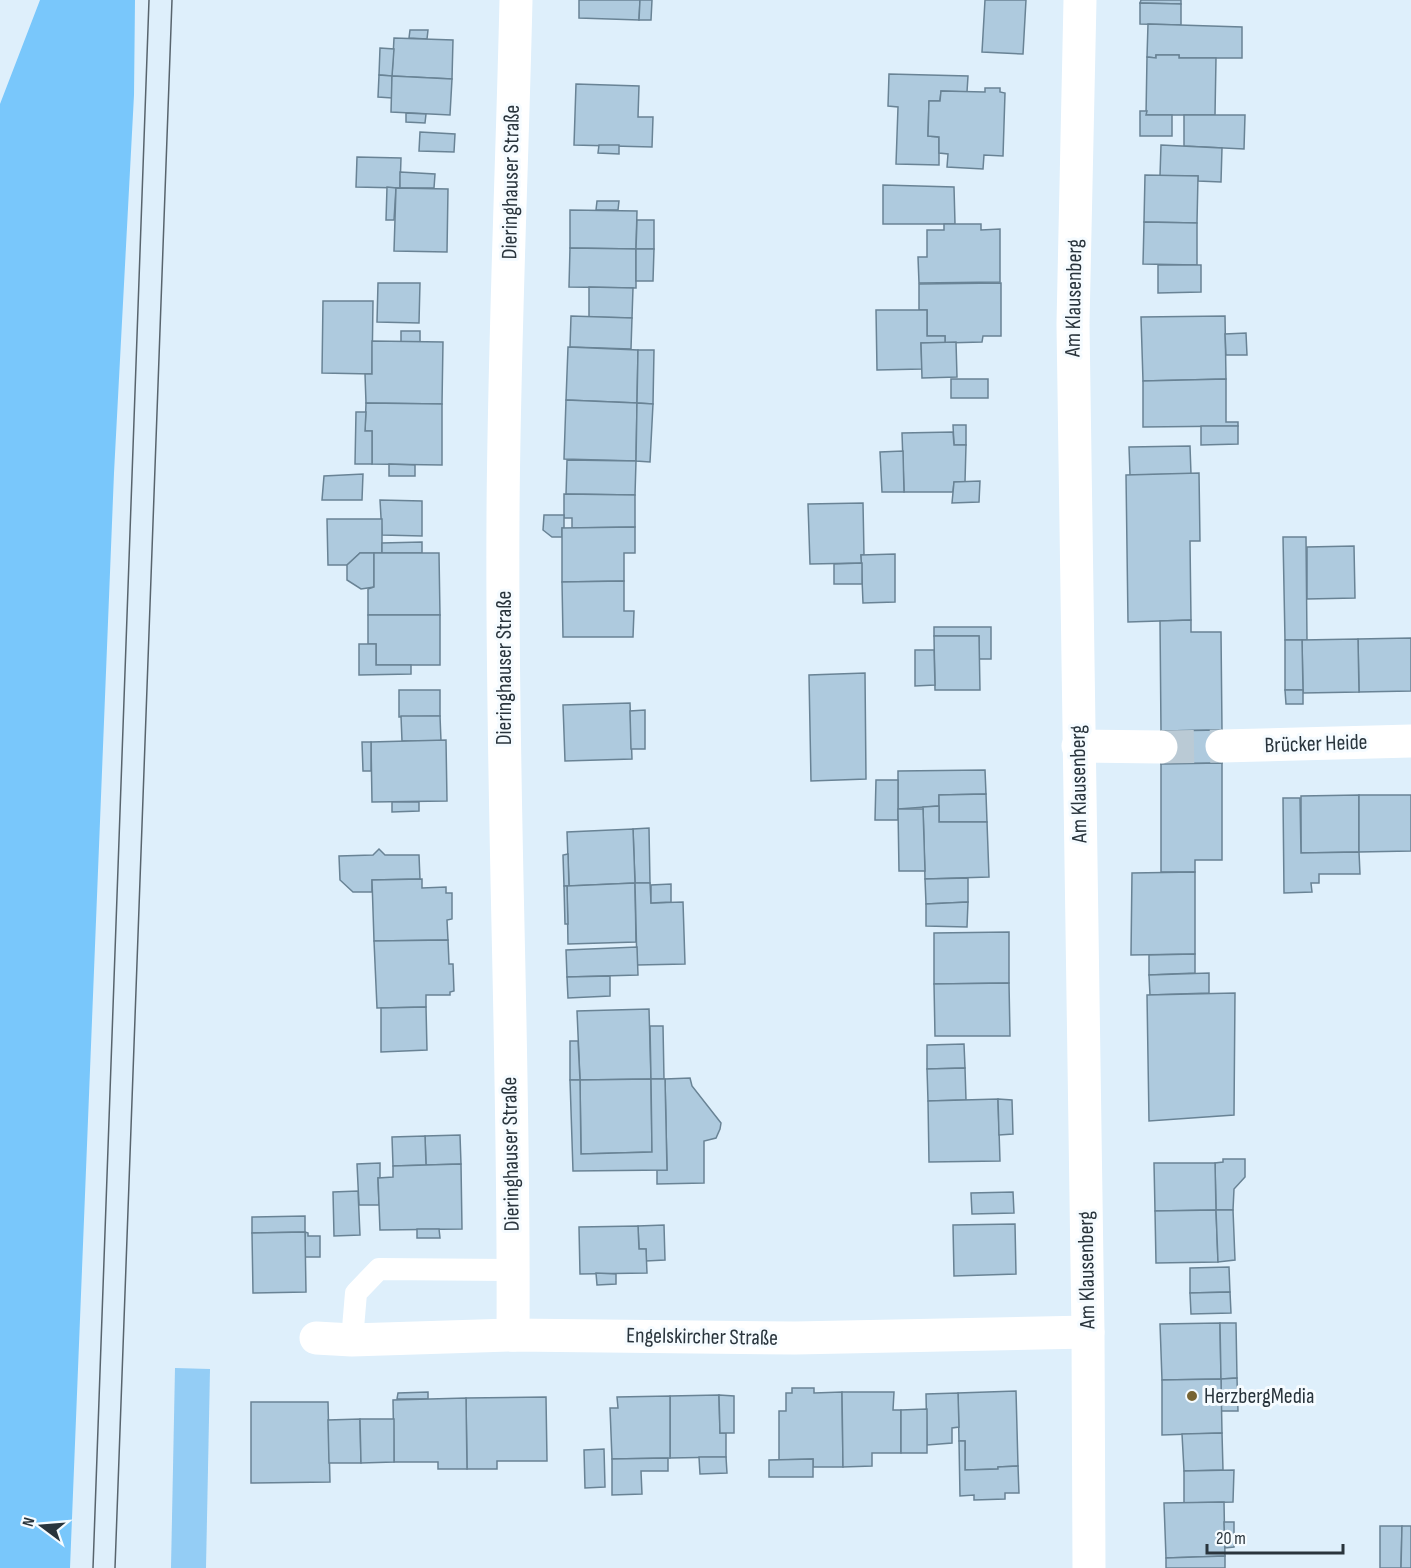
<svg xmlns="http://www.w3.org/2000/svg" width="1411" height="1568" font-family="'Sofia Sans Condensed',sans-serif">
	<style>
		.green { fill: #94cdf5 }
		.forest { fill: #79c7fb }
		.building { fill: #aecade; stroke: #698395; stroke-width: 1.5 }
		.lines { fill: none; stroke-linecap: round; stroke-linejoin: round }
		.street-tunnel { stroke: #bacad5; stroke-width: 33; stroke-dasharray: 33 16; stroke-linecap: butt }
		.lane { stroke: #fff; stroke-width: 22 }
		.street { stroke: #fff; stroke-width: 33 }
		.tram { stroke: #58646d; stroke-width: 1.5 }
		.poi-dot { fill: #776433; stroke: #f5fbff; stroke-width: 2 }
		.labels { text-anchor: middle; dominant-baseline: central; stroke-width: 6; stroke-linejoin: round; paint-order: stroke }
		.street-label { font-size: 22px; fill: #29343c; stroke: #f5fbff }
		.poi-label { font-size: 22px; fill: #29343c; stroke: #f5fbff; text-anchor: start }
	</style>
	<rect width="100%" height="100%" fill="#deeffb"/>
	<path class="green" d="M175,1368L210,1369L206,1568H171Z"/>
	<path class="forest" d="M40,0H135L134,95L114,473L70,1568H0V104Z"/>
	<g class="building">
		<path d="M579,0H640L639,20L579,18Z"/>
		<path d="M640,0H652L651,20H639Z"/>
		<path d="M985,0H1026L1023,54L982,52Z"/>
		<path d="M1141,0H1181V4L1140,3Z"/>
		<path d="M1140,3L1181,4V25L1140,24Z"/>
		<path d="M1148,24L1242,27V58H1179V55H1156V58L1147,57Z"/>
		<path d="M410,30H428L427,39L409,38Z"/>
		<path d="M394,38L453,40L452,79L392,76Z"/>
		<path d="M380,48L394,49L392,76L379,75Z"/>
		<path d="M1156,55H1179V58H1216L1215,115H1146L1147,57L1156,58Z"/>
		<path d="M889,74L968,76L967,92L941,91L940,101H929L928,136L939,137V165L896,164L898,107L888,106Z"/>
		<path d="M379,75L392,76V98L378,97Z"/>
		<path d="M392,76L452,79L450,115L391,112Z"/>
		<path d="M576,84L639,86L638,117H653L652,147L574,145Z"/>
		<path d="M985,88H1000V92L1005,93L1003,156L984,155L983,169L947,167L948,154L939,153V137L928,136L929,101H940L941,91L985,92Z"/>
		<path d="M1140,111H1147L1146,115H1172V136H1140Z"/>
		<path d="M406,113L426,114L425,123L406,122Z"/>
		<path d="M1184,115H1245L1244,149L1184,146Z"/>
		<path d="M420,132L455,134L454,152L419,151Z"/>
		<path d="M599,145H619V154L598,153Z"/>
		<path d="M1161,145L1222,148L1221,182L1198,181V176H1160Z"/>
		<path d="M357,157L401,158L400,188L356,187Z"/>
		<path d="M400,172L435,174L434,188H400Z"/>
		<path d="M1145,175L1198,176L1197,223L1144,222Z"/>
		<path d="M883,185L954,187L955,224H883Z"/>
		<path d="M387,187L396,188L394,220H386Z"/>
		<path d="M396,188L448,189L447,252L394,251Z"/>
		<path d="M597,201H619L618,210H596Z"/>
		<path d="M570,210L637,211L636,249L570,248Z"/>
		<path d="M637,220H654V249H636Z"/>
		<path d="M1144,222L1197,223V265L1143,264Z"/>
		<path d="M944,224H981V230L1000,229V282L919,283L918,257H927V230H944Z"/>
		<path d="M570,248L636,249V288L569,287Z"/>
		<path d="M636,249H654L653,281H636Z"/>
		<path d="M1158,265H1201V292L1158,293Z"/>
		<path d="M378,283H420L419,323L377,322Z"/>
		<path d="M1001,283V336H983L982,342L945,343V336H927V310H919V284Z"/>
		<path d="M589,287L633,288L632,318L589,317Z"/>
		<path d="M323,301H373L372,374L322,373Z"/>
		<path d="M876,310H927V336H945V343H921L922,369L877,370Z"/>
		<path d="M571,316L632,318L631,349L570,347Z"/>
		<path d="M1225,316L1226,379L1143,381L1141,317Z"/>
		<rect x="401" y="331" width="19" height="11"/>
		<path d="M1246,333L1247,355H1226L1225,334Z"/>
		<path d="M372,341L443,342L442,404L366,403L365,374H372Z"/>
		<path d="M956,342L957,377L922,378L921,343Z"/>
		<path d="M568,347L638,350L637,403L566,400Z"/>
		<path d="M638,350H654L653,404L637,403Z"/>
		<rect x="951" y="379" width="37" height="19"/>
		<path d="M1226,379V422H1238V426L1143,427V381Z"/>
		<path d="M566,400L637,403L636,461L564,459Z"/>
		<path d="M366,403L442,404V465L372,464V431H365Z"/>
		<path d="M637,403L653,404L650,462L636,461Z"/>
		<path d="M356,412H366L365,431H372V464H355Z"/>
		<path d="M953,425H966V445H954Z"/>
		<path d="M1201,426H1238V444L1201,445Z"/>
		<path d="M953,432L954,445H966L965,482H954L953,492H904L902,433Z"/>
		<path d="M1190,446L1191,474L1130,475L1129,447Z"/>
		<path d="M903,451L904,492H882L880,452Z"/>
		<path d="M567,460L636,461L635,495L566,494Z"/>
		<path d="M389,464L415,465V476H389Z"/>
		<path d="M1199,473L1200,541H1190L1191,620L1128,622L1126,475Z"/>
		<path d="M363,474L362,500H322L324,476Z"/>
		<path d="M980,481L979,502L952,503L954,482Z"/>
		<path d="M564,494L635,495V527L572,528V518H564Z"/>
		<path d="M380,500L422,501V536L382,535Z"/>
		<path d="M863,503L864,555H861L862,563L810,564L808,504Z"/>
		<path d="M544,515H564V528H562V537H552L543,530Z"/>
		<path d="M327,519H382V553H360L347,565H328Z"/>
		<path d="M635,527V553H624V581L562,582V528Z"/>
		<path d="M1283,537H1306L1307,640H1285Z"/>
		<path d="M422,542V553H382V543Z"/>
		<path d="M1354,546L1355,598L1307,599V547Z"/>
		<path d="M360,553H374V587L361,589L347,580V565Z"/>
		<path d="M374,553H439L440,615H368V589L374,587Z"/>
		<path d="M895,554V602L863,603L861,555Z"/>
		<path d="M862,563V584H834V564Z"/>
		<path d="M624,581V611H634L633,637H563L562,582Z"/>
		<path d="M368,615H440V665H376V644H368Z"/>
		<path d="M1191,620V632H1221L1222,730L1161,731L1160,621Z"/>
		<path d="M934,627H991V659H979V636H934Z"/>
		<path d="M934,636H979L980,690H935Z"/>
		<path d="M1411,638V691L1359,692L1358,639Z"/>
		<path d="M1358,639L1359,692L1303,693L1302,640Z"/>
		<path d="M1285,640H1302L1303,690H1285Z"/>
		<path d="M359,644H376V665H411V674L359,675Z"/>
		<path d="M915,650H934L935,685L915,686Z"/>
		<path d="M865,673L866,779L811,781L809,675Z"/>
		<path d="M399,690H440V716L399,717Z"/>
		<path d="M1285,690H1303V704H1286Z"/>
		<path d="M630,703L632,759L565,761L563,705Z"/>
		<path d="M645,710V749H631L630,711Z"/>
		<path d="M401,716H440L441,741H402Z"/>
		<path d="M1222,730V763L1161,764V731Z"/>
		<path d="M446,740L447,801L372,802L371,742Z"/>
		<path d="M362,742H371V771H363Z"/>
		<path d="M1222,763V860H1195V872H1161V764Z"/>
		<path d="M985,770L986,794L939,795V806L898,809V771Z"/>
		<path d="M876,780H898V820H875Z"/>
		<path d="M986,794L987,822H939V795Z"/>
		<path d="M1359,795V852L1301,853V796Z"/>
		<path d="M1359,795H1411V851L1359,852Z"/>
		<path d="M1283,798H1300L1301,853L1359,852L1360,874H1319V883H1311L1312,892L1284,893Z"/>
		<path d="M392,802H419V811L392,812Z"/>
		<path d="M939,806V822H987L989,877L925,879L923,807Z"/>
		<path d="M898,809H923L925,871H899Z"/>
		<path d="M649,828L650,883H635L633,829Z"/>
		<path d="M633,829L635,883L569,886L567,832Z"/>
		<path d="M379,849L385,855H419L420,879L372,880V892H353L340,880L339,856L373,855Z"/>
		<path d="M568,854L569,886H564L563,855Z"/>
		<path d="M1195,872V954L1131,955L1132,873Z"/>
		<path d="M968,878V902L926,904L925,879Z"/>
		<path d="M422,879V888L446,887V893H452V919L447,920L448,940L374,941L372,880Z"/>
		<path d="M635,883L636,942L568,944L567,886Z"/>
		<path d="M635,883H650L651,903L683,902L685,964L637,965Z"/>
		<path d="M671,884V902L651,903V885Z"/>
		<path d="M564,886H567L568,924H565Z"/>
		<path d="M968,902L967,927L926,926V904Z"/>
		<path d="M1009,932V983L934,984V933Z"/>
		<path d="M448,940L449,964H453L454,991L450,992V995H426V1007L377,1008L374,941Z"/>
		<path d="M637,947L638,975L567,977L566,950Z"/>
		<path d="M1195,954V973L1149,975V955Z"/>
		<path d="M1209,973V993L1150,995L1149,975Z"/>
		<path d="M610,976V996L568,998L567,977Z"/>
		<path d="M1009,983L1010,1036H935L934,984Z"/>
		<path d="M1235,993L1234,1115L1149,1121L1147,995Z"/>
		<path d="M426,1007L427,1050L381,1052V1008Z"/>
		<path d="M649,1009L651,1079L580,1080L577,1011Z"/>
		<path d="M650,1026H663L664,1079H651Z"/>
		<path d="M570,1041H578L580,1080H570Z"/>
		<path d="M964,1044L965,1068L927,1069V1045Z"/>
		<path d="M965,1068L966,1100L928,1101L927,1069Z"/>
		<path d="M690,1078L692,1086L721,1123L720,1129L716,1138L704,1141V1183L657,1184V1170H667L665,1079Z"/>
		<path d="M651,1079L652,1152L581,1154L580,1080Z"/>
		<path d="M651,1079H665L667,1170L573,1171L570,1080H580L581,1154L652,1152Z"/>
		<path d="M998,1099L1000,1161L929,1162L928,1101Z"/>
		<path d="M998,1099L1012,1100L1013,1134L999,1135Z"/>
		<path d="M460,1135L461,1164L426,1165L425,1136Z"/>
		<path d="M425,1136L426,1165L393,1166L392,1137Z"/>
		<path d="M1223,1159H1245V1177L1234,1189L1233,1210H1216L1215,1163L1223,1162Z"/>
		<path d="M380,1163V1178H378L379,1205H359L357,1164Z"/>
		<path d="M1154,1163H1215L1216,1210L1155,1211Z"/>
		<path d="M461,1164L462,1229L380,1230L378,1178L393,1177V1166Z"/>
		<path d="M358,1191L360,1235L334,1236L333,1192Z"/>
		<path d="M1013,1192L1014,1213L972,1214L971,1193Z"/>
		<path d="M1216,1210L1218,1262L1156,1263L1155,1211Z"/>
		<path d="M1216,1210H1233L1235,1260L1218,1262Z"/>
		<path d="M305,1216V1232L252,1233V1217Z"/>
		<path d="M1015,1224L1016,1274L954,1276L953,1225Z"/>
		<path d="M664,1225L665,1260L646,1261V1249H639L638,1226Z"/>
		<path d="M638,1226L639,1249H646L647,1273L580,1274L579,1227Z"/>
		<path d="M417,1229H439L440,1238H417Z"/>
		<path d="M305,1232L308,1233V1236H320V1257H305Z"/>
		<path d="M305,1232L306,1292L253,1293L252,1233Z"/>
		<path d="M1229,1267L1230,1292L1190,1293V1268Z"/>
		<path d="M596,1273L616,1274V1284L597,1285Z"/>
		<path d="M1230,1292L1231,1313L1191,1314L1190,1293Z"/>
		<path d="M1220,1323L1221,1379L1162,1380L1160,1324Z"/>
		<path d="M1220,1323H1236L1237,1378L1221,1379Z"/>
		<path d="M1237,1378L1238,1411H1221V1379Z"/>
		<path d="M1221,1379L1222,1433L1162,1435V1380Z"/>
		<path d="M792,1388H814V1393L842,1392L843,1467H813V1459L779,1460V1411H786V1393H792Z"/>
		<path d="M1016,1391L1018,1466L998,1467V1469L965,1470V1441H959L958,1393Z"/>
		<path d="M428,1392V1399H397L398,1393Z"/>
		<path d="M842,1392H894L893,1410H901V1453H872V1466L843,1467Z"/>
		<path d="M958,1393L959,1427L952,1428V1443L927,1445L926,1394Z"/>
		<path d="M719,1395L720,1433H726V1457L670,1458V1396Z"/>
		<path d="M719,1395L734,1396V1433H720Z"/>
		<path d="M670,1396V1458L612,1459L610,1408H618L617,1397Z"/>
		<path d="M546,1397L547,1461H497V1469H467L466,1398Z"/>
		<path d="M466,1398L467,1469H438V1462H394L393,1400Z"/>
		<path d="M251,1402H328L330,1482L251,1483Z"/>
		<path d="M927,1409V1453H901V1410Z"/>
		<path d="M360,1419L361,1463H329L328,1420Z"/>
		<path d="M360,1419H394V1462L361,1463Z"/>
		<path d="M1222,1433L1223,1470L1184,1471L1182,1434Z"/>
		<path d="M959,1441H965V1470L998,1469V1467L1018,1466L1019,1493H1005V1499L974,1500V1495L960,1496Z"/>
		<path d="M604,1449L605,1487L585,1488L584,1450Z"/>
		<path d="M699,1457H726L727,1473L700,1474Z"/>
		<path d="M668,1458V1471H641L642,1494L612,1495V1459Z"/>
		<path d="M813,1459V1477H769V1460Z"/>
		<path d="M1234,1470L1233,1502L1184,1503V1471Z"/>
		<path d="M1224,1502L1225,1556L1166,1558L1164,1503Z"/>
		<path d="M1224,1522H1234V1547L1225,1548Z"/>
		<path d="M1380,1526H1402L1401,1568H1380Z"/>
		<path d="M1402,1526H1411V1568H1401Z"/>
		<path d="M1225,1556V1568H1166V1558Z"/>
	</g>
	<g class="lines">
		<path class="street-tunnel" d="M1161,747L1222,746"/>
		<path class="lane" d="M352,1340L356,1293L379,1269L513,1270"/>
		<g class="street">
			<path d="M1080,0L1073,324L1088,1332L1089,1568"/>
			<path d="M1078,746L1161,747"/>
			<path d="M1222,746L1411,741"/>
			<path d="M513,1335C515,1062 501,790 503,517C504,344 512,172 516,0"/>
			<path d="M316,1338L352,1340L513,1335L795,1338L1088,1332"/>
		</g>
		<g class="tram">
			<path d="M93,1568L149,0"/>
			<path d="M115,1568L172,0"/>
		</g>
	</g>
	<circle class="poi-dot" cx="1192" cy="1396" r="6"/>
	<g class="labels">
		<g class="street-label">
			<text transform="translate(511 182) rotate(-89)">Dieringhauser Straße</text>
			<text transform="translate(1074 298) rotate(-89)">Am Klausenberg</text>
			<text transform="translate(504 668) rotate(-90)">Dieringhauser Straße</text>
			<text transform="translate(1316 744) rotate(-2)">Brücker Heide</text>
			<text transform="translate(1079 784) rotate(-91)">Am Klausenberg</text>
			<text transform="translate(511 1154) rotate(-91)">Dieringhauser Straße</text>
			<text transform="translate(1087 1270) rotate(-91)">Am Klausenberg</text>
			<text transform="translate(702 1337) rotate(1)">Engelskircher Straße</text>
		</g>
		<g class="poi-label">
			<text x="1204" y="1396">HerzbergMedia</text>
		</g>
	</g>
	<g transform="translate(42 1526) rotate(286)" stroke="#f5fbff" stroke-width="4.5" paint-order="stroke">
	<path d="M0-4.5L10 22L0 15L-10 22Z" fill="#29343c"/>
	<text y="-9" font-size="16" font-weight="bold" text-anchor="middle" fill="#29343c">N</text>
	</g>
	<path d="M1207 1544v9h136v-9" fill="none" stroke="#29343c" stroke-width="3"/>
	<text x="1216" y="1544" font-size="18" fill="#29343c" stroke="#f5fbff" stroke-width="4.5" paint-order="stroke">20 m</text>
</svg>
